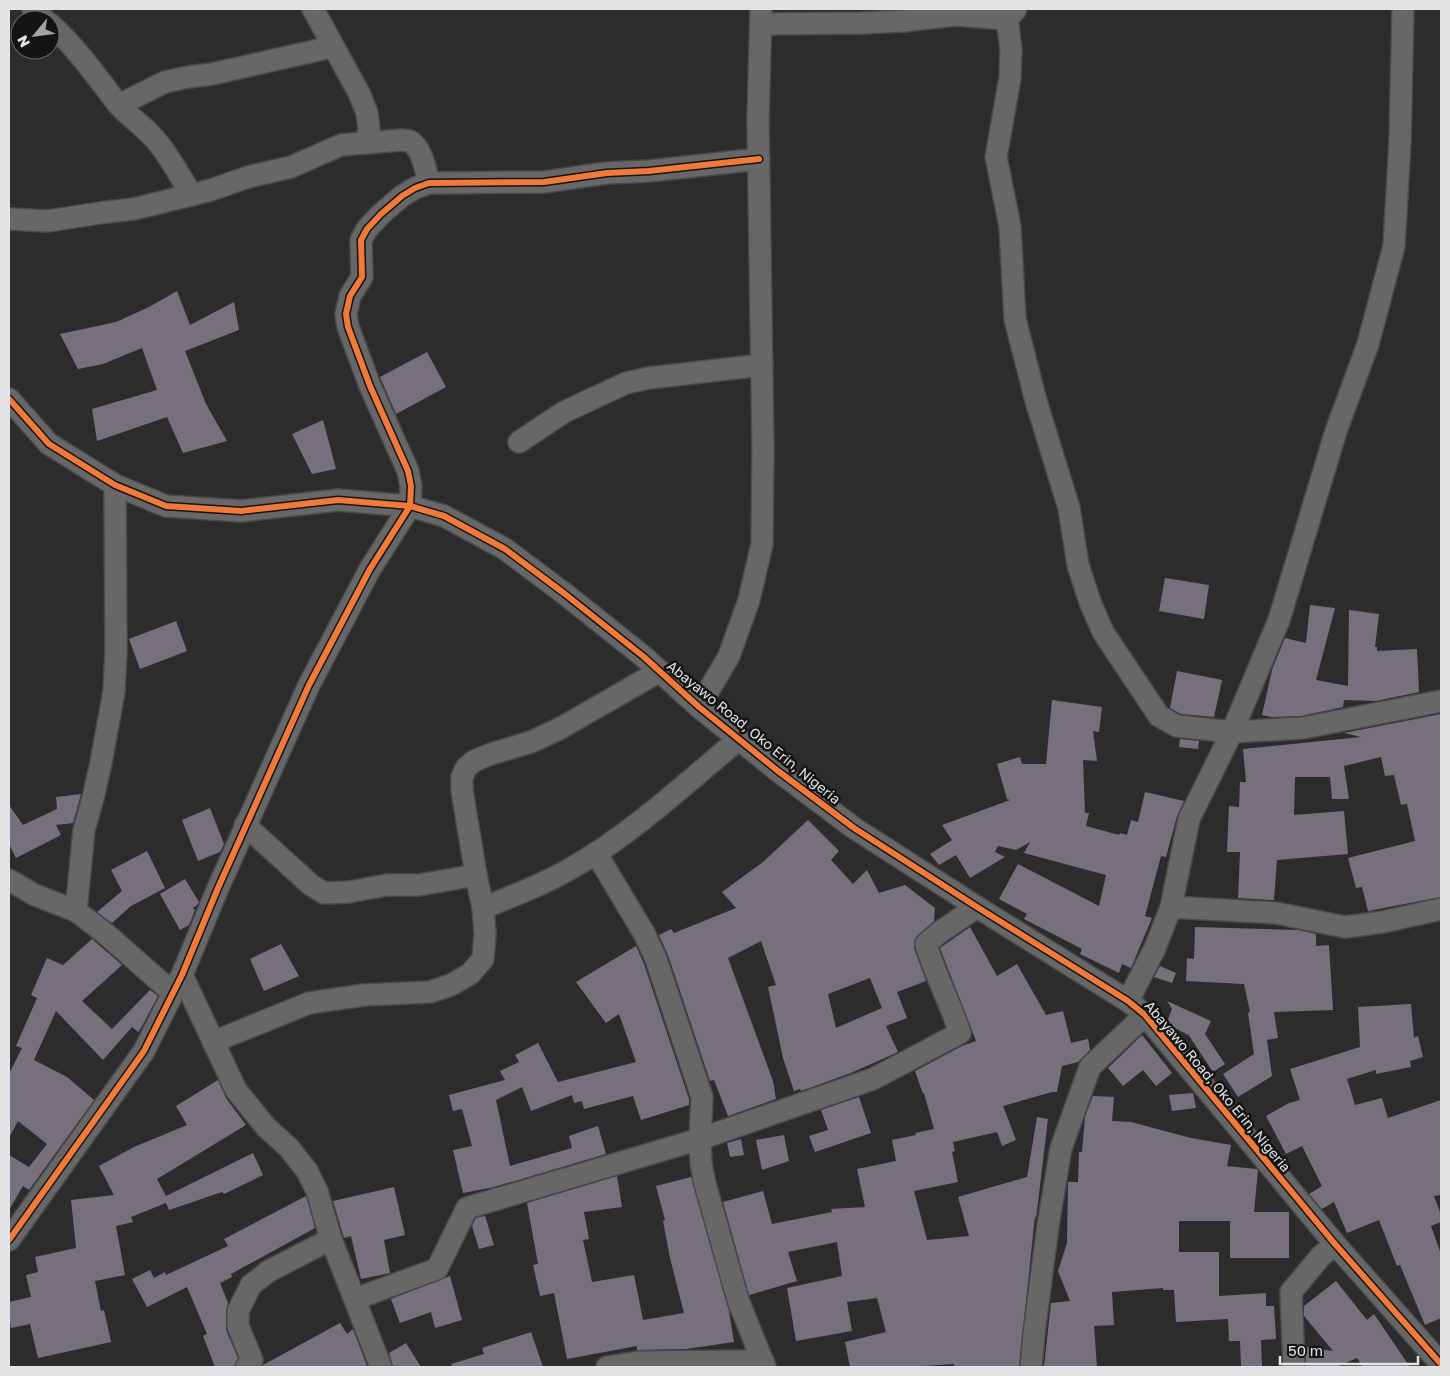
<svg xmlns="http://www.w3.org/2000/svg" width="1450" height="1376" font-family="'Golos Text',sans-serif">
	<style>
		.building { fill: #786f7d; fill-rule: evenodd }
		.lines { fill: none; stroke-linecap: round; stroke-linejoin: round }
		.minor-casing { stroke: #4a4a4b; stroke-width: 24 }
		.minor { stroke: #686768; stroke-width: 21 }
		.cycleway-casing { stroke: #141415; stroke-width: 9 }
		.cycleway { stroke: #f17a3a; stroke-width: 6 }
		.labels { text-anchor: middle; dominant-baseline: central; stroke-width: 5; stroke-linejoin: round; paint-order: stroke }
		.street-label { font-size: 14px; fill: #e4e3e5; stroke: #141415 }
	</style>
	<rect width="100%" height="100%" fill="#2c2c2c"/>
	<g class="building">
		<path d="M177,291L190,325L234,302L239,330L185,351L206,404L227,441L183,453L167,417L97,441L92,409L157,390L142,348L103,364L78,369L60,334L116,322L149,307Z"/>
		<path d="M427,352L446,387L396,414L380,377Z"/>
		<path d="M323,420L336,469L312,474L292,434Z"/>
		<path d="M1165,578L1209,585L1204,619L1159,611Z"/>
		<path d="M1310,605L1335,608L1316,680L1348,686L1349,610L1379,614L1375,647H1377V651L1417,649L1419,692L1376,701L1344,700L1343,707L1301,716L1271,717L1262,715L1272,670L1285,638L1306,643Z"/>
		<path d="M176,621L187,651L140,669L129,639Z"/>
		<path d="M1177,671L1222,680L1214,717L1181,714L1170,708Z"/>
		<path d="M1052,700L1102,707L1099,732L1093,731L1097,761L1083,760L1085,813H1089L1086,826L1119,835L1120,833L1127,835L1131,820L1138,822L1145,792L1184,801L1177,816L1166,857L1161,856L1145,916L1152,918L1131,968L1122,964L1119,973L1080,954L1082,949L1024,919L1027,914L999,899L1018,864L1099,906L1106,875L1024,853L1030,842L1016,850L998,846L995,852L1005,857L970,878L956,855L939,865L930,854L952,840L942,825L1010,800L1007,799L997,764L1020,757L1022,764H1046Z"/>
		<path d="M1441,714V897L1368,911L1362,887L1356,888L1348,858L1415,841L1407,804L1401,805L1394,775L1385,776L1381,757L1344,766L1349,799H1332L1330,777H1295L1294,815L1344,811L1348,854L1277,860L1274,900L1238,898L1240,852H1227L1229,806L1239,807L1240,782H1246L1243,749L1361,737L1344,733Z"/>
		<path d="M1180,739L1199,741L1198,749L1179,747Z"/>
		<path d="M81,794L73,823L56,825L61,835L16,858L9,844V805L23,825L57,809L56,797Z"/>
		<path d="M210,808L224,844L220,852L198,861L182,820Z"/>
		<path d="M808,820L839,851L831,860L853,884L867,870L879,893L905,885L935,908L934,921L918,935L914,941V948L926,981L897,992L907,1018L886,1026L898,1052L851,1073L801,1091L800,1089L794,1091L783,1058L768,987L776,985L761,941L728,958L773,1081L776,1099L728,1116L714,1080L710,1081L668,955L659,935L671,929L674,933L736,908L722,892L763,862ZM870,978L882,1008L836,1028L828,994Z"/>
		<path d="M147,851L165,888L131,906L112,923L97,912L122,891L111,870Z"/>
		<path d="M185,879L199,902L197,905L193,908L195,910L189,925L180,930L160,894Z"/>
		<path d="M970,927L997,976L1017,964L1046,1015L1063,1011L1071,1043L1088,1039L1090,1050L1078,1062L1062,1066L1057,1092H1052L1003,1106L1016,1140L1002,1146L997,1132L953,1142L955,1151L952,1152L958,1182L914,1191L927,1240L969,1236L958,1197L1027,1177L1037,1117L1048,1119L1036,1219L1035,1216L1019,1367H954V1364L909,1367H850L845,1342L886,1332L877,1298L847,1302L852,1331L796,1341L787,1288L842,1276L837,1242L788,1252L797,1281L749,1295L723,1202L763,1191L772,1224L832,1212L831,1209L865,1207L857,1169L896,1161L892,1140L916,1135L915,1133L934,1129L924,1093L923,1094L915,1071L962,1046L976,1041L940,948Z"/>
		<path d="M1195,927L1298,930L1316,934V946L1329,945L1333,1010L1274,1012L1278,1038L1267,1040L1272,1076L1238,1097L1223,1074L1254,1054L1248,1013L1250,1012L1244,984L1186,981L1187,958L1194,959Z"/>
		<path d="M92,939L122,965L82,1001L112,1029L150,990L158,996L141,1028L138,1032L132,1027L103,1060L56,1011L34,1060L67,1077L94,1100L29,1190L23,1186L9,1210V1155L29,1167L47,1144L18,1121L9,1138V1074L22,1048L16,1046L37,998L31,995L47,958L63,965Z"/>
		<path d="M281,944L299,976L264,991L250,959Z"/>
		<path d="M636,946L644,964L689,1099V1105L641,1120L633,1096L584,1109L582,1101L574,1103L572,1095L531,1111L522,1087L496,1100L510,1166L572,1148L569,1136L598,1126L606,1154L494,1187L463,1193L453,1150L472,1146L462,1109L453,1111L449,1095L505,1080L500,1071L519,1062L515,1055L538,1043L558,1082L636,1062L619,1014L606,1023L576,982Z"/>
		<path d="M1160,966L1176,973L1172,983L1154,977Z"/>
		<path d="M1167,1001L1211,1021L1205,1034L1225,1064L1213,1072L1188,1034V1035L1171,1026L1167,1022L1172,1009Z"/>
		<path d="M1411,1004L1414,1038L1418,1036L1423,1057L1410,1061L1411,1067L1376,1074V1070L1347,1079L1355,1105L1382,1098L1388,1118L1441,1100V1195L1434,1196L1441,1215V1222L1431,1226L1441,1254V1318L1425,1325L1400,1265L1397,1266L1379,1220L1347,1233L1334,1202L1322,1209L1309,1194L1322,1186L1302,1146L1286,1154L1266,1116L1289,1103L1300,1100L1290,1069L1360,1047L1358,1007Z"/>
		<path d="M1142,1035L1172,1073L1156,1086L1143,1070L1123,1086L1108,1068Z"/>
		<path d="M218,1080L226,1098L246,1125L157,1179L166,1196L253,1153L263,1175L224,1194L222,1192L169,1210L166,1203L131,1217L133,1222L116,1226L125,1275L95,1281L101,1311L104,1310L111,1342L38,1358L30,1324L11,1328L9,1317V1302L31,1297L26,1275L38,1272L35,1257L76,1248L71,1200L114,1195L99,1166L134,1147L187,1125L176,1106Z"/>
		<path d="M1193,1093L1196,1108L1172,1111L1169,1095Z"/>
		<path d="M1093,1096L1114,1097L1112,1121L1131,1122L1191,1138L1231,1145L1227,1166L1256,1169L1258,1170L1254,1212H1289V1258H1230V1221H1179V1252H1219V1296L1266,1293V1306H1274L1276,1339L1261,1340L1262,1367H1241L1240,1341H1229L1228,1319L1176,1322L1174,1290H1163V1288L1112,1292L1114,1325L1094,1326L1097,1367H1044L1051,1303L1070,1301L1058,1271L1067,1243L1068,1182H1078L1079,1152H1082L1085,1117Z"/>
		<path d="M859,1097L871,1133L815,1152L809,1136L828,1130L821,1110Z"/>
		<path d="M784,1135L789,1161L762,1170L756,1140Z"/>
		<path d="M741,1139L744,1155L730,1157L727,1143Z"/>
		<path d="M617,1176L622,1207L584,1212L589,1239L583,1240L592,1282L634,1275L643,1320L684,1313L670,1258L663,1221L665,1220L656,1186L691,1177L729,1311L734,1342L686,1349L637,1350V1346L567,1359L554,1293L540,1296L533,1265L538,1264L527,1203Z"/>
		<path d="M394,1187L405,1235L384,1240L390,1273L361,1279L351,1236L344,1238L333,1201Z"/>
		<path d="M306,1196L315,1228L231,1274L232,1277L220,1283L228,1303L226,1311V1330L238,1358L234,1367H215L203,1336L207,1334L187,1287L147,1307L132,1279L150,1270L154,1278L165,1272L166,1275L228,1246L224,1239Z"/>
		<path d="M485,1216L494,1245L479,1249L472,1226L476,1218Z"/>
		<path d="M450,1276L462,1320L435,1328L431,1312L400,1323L391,1299Z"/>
		<path d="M1336,1281L1367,1320L1374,1314L1410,1367H1363L1357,1358L1336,1367H1306V1347L1333,1351L1304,1316V1306Z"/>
		<path d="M340,1323L347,1334L353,1329L367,1366L366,1367H262L263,1365Z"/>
		<path d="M531,1332L543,1367H452L451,1364L484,1354L482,1348Z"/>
		<path d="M406,1343L421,1367H393L389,1353Z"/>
	</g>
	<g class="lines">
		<g class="minor-casing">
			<g id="minor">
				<path d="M33,9L45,20"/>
				<path d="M313,9L359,93L367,113L369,129L366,143"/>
				<path d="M1016,9L1007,19L1011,49L1010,78L996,157L1010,227L1015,319L1036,401L1069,508L1078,565L1090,602L1103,632L1159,716L1177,726L1232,732L1303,728L1441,701"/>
				<path d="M50,24C76,47 96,76 117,103C128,116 142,125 153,137C169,154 179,176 192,195"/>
				<path d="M761,24L861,23L904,21L955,15L1007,19"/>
				<path d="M119,105L165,82L188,77L212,74L332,47"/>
				<path d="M9,219L47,221L107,212L134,209L211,190L248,177L291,167L341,145L401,140L410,141C423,150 425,169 429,183"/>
				<path d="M9,399L49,444L115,485L166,506L241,511L338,500L410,506L444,516L505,549L565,594L644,657L699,707L778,771L854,828L977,907L1128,1001L1145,1015L1335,1244L1441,1364"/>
				<path d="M519,442L564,412L626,383L649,378L762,365"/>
				<path d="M699,707L729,656L749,600L762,544L763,449L758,120L761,9"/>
				<path d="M245,825L311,885L324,893L349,892L387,885H419L476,875"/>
				<path d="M596,853L645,935L656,959L702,1097L700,1139L701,1163L705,1184L738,1300L765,1367"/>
				<path d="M9,880L35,895L76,911L106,934L173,993"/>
				<path d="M1171,907L1276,913L1345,927L1383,922L1441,909"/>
				<path d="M483,908C513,896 542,885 570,869C632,834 685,784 739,739"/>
				<path d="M76,911L84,830L93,798L101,763L114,691L116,652L115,485"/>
				<path d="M182,975L236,1090L266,1127L289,1148L307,1171L317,1191L331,1239L381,1367"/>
				<path d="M1128,1001L1155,948L1171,907L1189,819L1232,732L1279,620L1336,431L1368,344L1394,246L1400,141L1403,9"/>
				<path d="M213,1042L309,1003L364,995L430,992L451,985L470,974L483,959L485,934L483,908L476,875L462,791V777L466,768L474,761L491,754L531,742L559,729L660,671"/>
				<path d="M9,1240L144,1051L182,975L218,888L309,685L370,569L410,506L411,486L408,471L370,386L348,327L346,314L350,296L362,277L361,240L367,229L381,214L402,196L415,188L429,183L544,182L607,173L649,171L759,159"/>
				<path d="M355,1299L437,1269L467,1208L700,1139L873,1079L960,1033C950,1002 935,975 926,944L940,932L977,907"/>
				<path d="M246,1367L252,1360L238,1326V1311L251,1285L269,1271L331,1239"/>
				<path d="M607,1367L639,1362L763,1361"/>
				<path d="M1031,1367L1034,1333L1048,1226L1061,1148L1090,1067L1145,1015"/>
				<path d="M1294,1367L1291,1292L1321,1256L1335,1244"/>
			</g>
		</g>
		<use href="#minor" class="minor"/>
		<g class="cycleway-casing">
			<g id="cycleway">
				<path d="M9,399L49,444L115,485L166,506L241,511L338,500L410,506L444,516L505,549L565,594L644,657L699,707L778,771L854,828L977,907L1128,1001L1145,1015L1335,1244L1441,1364"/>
				<path d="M9,1240L144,1051L182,975L218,888L309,685L370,569L410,506L411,486L408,471L370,386L348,327L346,314L350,296L362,277L361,240L367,229L381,214L402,196L415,188L429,183L544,182L607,173L649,171L759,159"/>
			</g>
		</g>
		<use href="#cycleway" class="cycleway"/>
	</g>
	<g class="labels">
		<g class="street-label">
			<text transform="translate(754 732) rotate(39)">Abayawo Road, Oko Erin, Nigeria</text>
			<text transform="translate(1218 1086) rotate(50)">Abayawo Road, Oko Erin, Nigeria</text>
		</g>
	</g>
	<rect width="1450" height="1376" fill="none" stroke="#e4e3e5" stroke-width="20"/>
	<g transform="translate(35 35) rotate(241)"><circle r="24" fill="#141415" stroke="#676768"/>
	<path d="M0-4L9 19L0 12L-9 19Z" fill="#a4a3a4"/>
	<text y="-8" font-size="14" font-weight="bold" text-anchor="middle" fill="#e4e3e5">N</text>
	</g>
	<path d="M1280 1356v8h138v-8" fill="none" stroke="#e4e3e5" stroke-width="2.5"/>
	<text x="1288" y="1356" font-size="15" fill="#e4e3e5" stroke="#141415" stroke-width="4" paint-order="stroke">50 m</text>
</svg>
